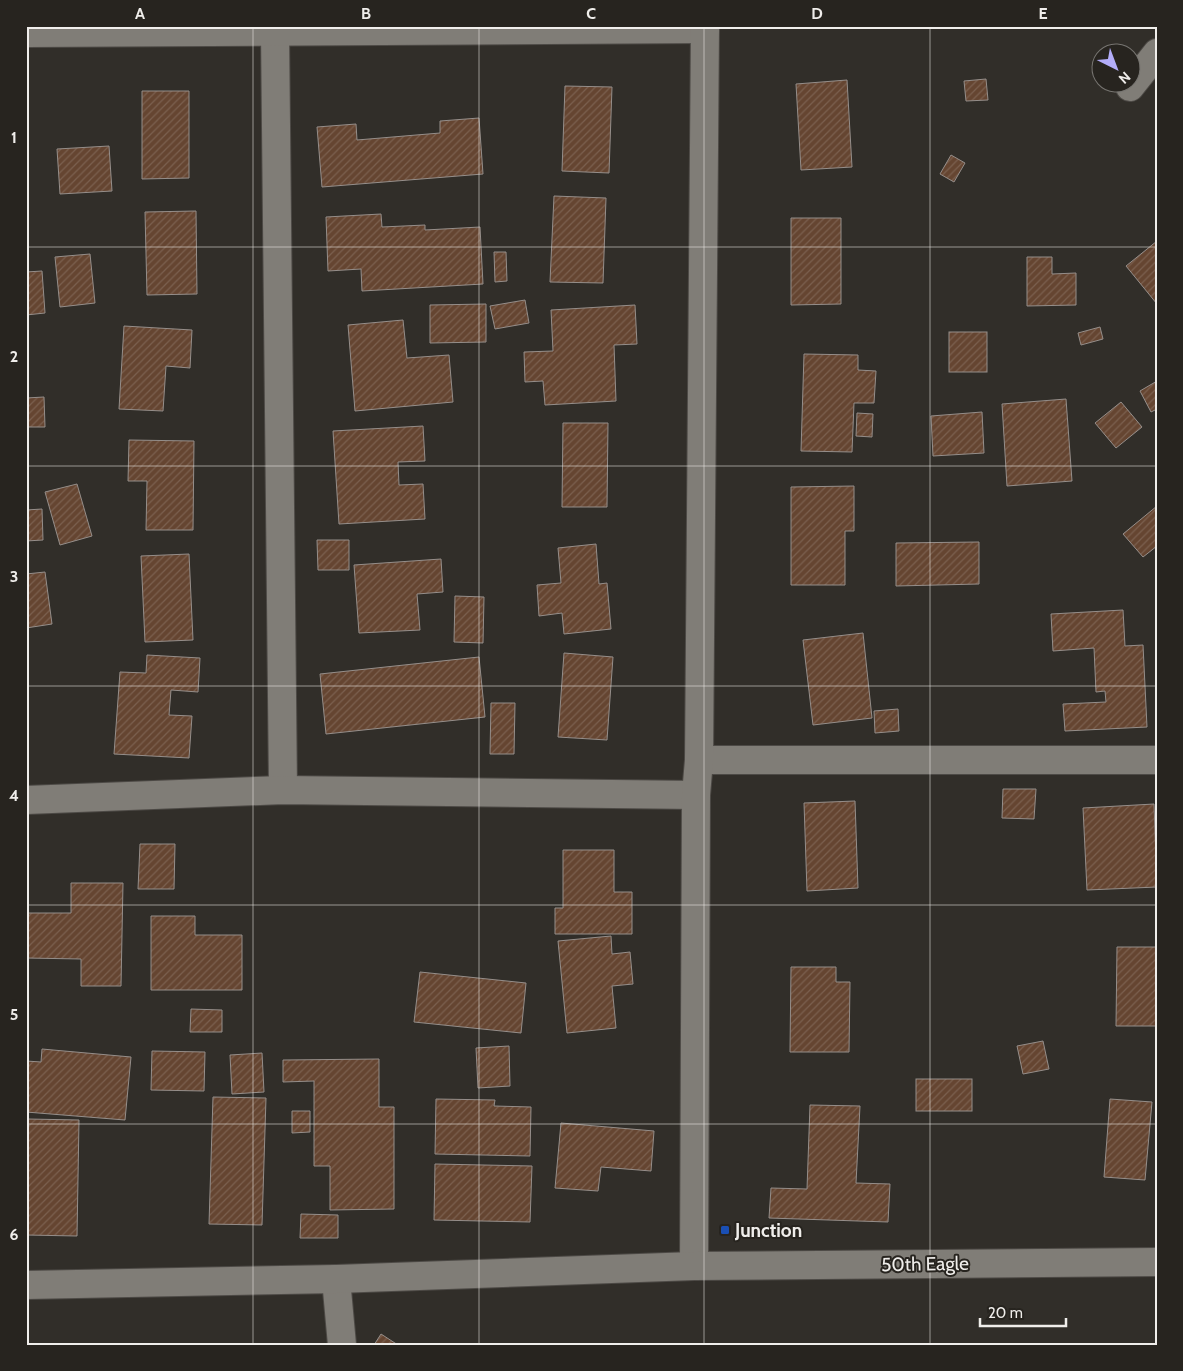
<svg xmlns="http://www.w3.org/2000/svg" width="1183" height="1371" font-family="Cabin,sans-serif">
	<style>
		.building { fill: url(#building-hatch); stroke: #958e8a }
		.lines { fill: none; stroke-linecap: round; stroke-linejoin: round }
		.street-casing { stroke: #4d4a46; stroke-width: 30 }
		.street { stroke: #807d77; stroke-width: 28 }
		.grid { fill: none; stroke: #f0eeeb; stroke-width: 1; stroke-opacity: 0.55 }
		.transit-dot { fill: #1a4fb4; stroke: #27241f; stroke-width: 2 }
		.labels { text-anchor: middle; dominant-baseline: central; stroke-width: 4; stroke-linejoin: round; paint-order: stroke }
		.poi-label { font-size: 19px; font-weight: bold; fill: #f0eeeb; stroke: #27241f; text-anchor: start }
		.street-label { font-size: 19px; fill: #f0eeeb; stroke: #27241f }
		.neatline { fill: none; stroke: #f0eeeb; stroke-width: 2 }
		.grid-label { font-size: 16px; text-anchor: middle; font-weight: bold; fill: #f0eeeb }
	</style>
	<defs>
		<pattern id="building-hatch" width="6" height="6" patternUnits="userSpaceOnUse" patternTransform="scale(1.25)"><rect width="6" height="6" fill="#654531"/><path d="M-1 1l2-2M0 6l6-6M5 7l2-2" fill="none" stroke="#7b604f"/></pattern>
	</defs>
	<rect width="100%" height="100%" fill="#312e29"/>
	<g class="building">
		<path d="M986,79L988,100L966,101L964,81Z"/>
		<path d="M847,80L852,167L801,170L796,84Z"/>
		<path d="M565,86L612,87L609,173L562,171Z"/>
		<path d="M142,91H189V178L142,179Z"/>
		<path d="M479,118L483,174L322,187L317,127L356,124L357,140L440,133V121Z"/>
		<path d="M109,146L112,191L60,194L57,149Z"/>
		<path d="M951,155L965,163L954,182L940,174Z"/>
		<path d="M554,196L606,198L603,283L550,282Z"/>
		<path d="M196,211L197,294L147,295L145,212Z"/>
		<path d="M381,214L382,227L425,225V230L480,227L483,284L362,291L361,269L328,271L326,217Z"/>
		<path d="M791,218H841V304L791,305Z"/>
		<path d="M1157,241V304L1126,266Z"/>
		<path d="M494,252H506L507,281L495,282Z"/>
		<path d="M90,254L95,303L60,307L55,257Z"/>
		<path d="M1027,257H1052V274L1076,273V305L1027,306Z"/>
		<path d="M42,271L45,313L26,315V272Z"/>
		<path d="M525,300L529,323L495,329L490,306Z"/>
		<path d="M486,304V342L430,343V305Z"/>
		<path d="M635,305L637,344L614,345L616,401L545,405L543,381L525,382L524,352L553,351L551,310Z"/>
		<path d="M403,320L407,358L449,355L453,402L355,411L348,325Z"/>
		<path d="M124,326L192,330L190,368L166,366L163,411L119,409Z"/>
		<path d="M1100,327L1103,339L1081,345L1078,333Z"/>
		<rect x="949" y="332" width="38" height="40"/>
		<path d="M804,354L858,355V370L876,371L874,403H854L852,452L801,451Z"/>
		<path d="M1157,381V409L1151,412L1140,391Z"/>
		<path d="M44,397L45,427H26V398Z"/>
		<path d="M1066,399L1072,481L1007,486L1002,404Z"/>
		<path d="M1121,402L1142,427L1116,448L1095,423Z"/>
		<path d="M982,412L984,453L933,456L931,416Z"/>
		<path d="M857,413L873,414L872,437L856,436Z"/>
		<path d="M563,423H608L607,507H562Z"/>
		<path d="M423,426L425,461L398,462L399,485L423,484L425,519L339,524L333,431Z"/>
		<path d="M129,440L194,441L193,530H146L147,481H128Z"/>
		<path d="M77,484L92,536L60,545L45,492Z"/>
		<path d="M854,486V531H845V585H791V487Z"/>
		<path d="M1157,506V546L1143,557L1123,534Z"/>
		<path d="M42,509L43,540L26,541V510Z"/>
		<path d="M317,540H349V570H318Z"/>
		<path d="M979,542V584L896,586V543Z"/>
		<path d="M596,544L599,584L607,583L611,629L564,634L562,613L539,616L537,585L561,583L558,548Z"/>
		<path d="M189,554L193,640L145,642L141,556Z"/>
		<path d="M441,559L443,592L417,594L420,630L359,633L354,565Z"/>
		<path d="M45,572L52,624L26,628V574Z"/>
		<path d="M455,596L484,597L483,643L454,642Z"/>
		<path d="M1123,610L1125,646L1143,645L1147,727L1065,731L1063,704L1106,702L1105,691L1096,692L1094,648L1053,651L1051,614Z"/>
		<path d="M863,633L872,718L813,725L803,640Z"/>
		<path d="M564,653L613,657L607,740L558,737Z"/>
		<path d="M147,655L200,658L198,692L171,690L169,715L192,716L189,758L114,754L120,672L146,673Z"/>
		<path d="M479,657L485,717L326,734L320,674Z"/>
		<path d="M491,703H515L514,754H490Z"/>
		<path d="M898,709L899,731L875,733L874,711Z"/>
		<path d="M1003,789H1036L1034,819L1002,818Z"/>
		<path d="M855,801L858,888L807,891L804,803Z"/>
		<path d="M1154,804L1157,887L1087,890L1083,808Z"/>
		<path d="M140,844H175L174,889H138Z"/>
		<path d="M563,850H614V892H632V934H555V908H563Z"/>
		<path d="M71,883H123L121,986H81V959L26,958V913H71Z"/>
		<path d="M151,916H195V935H242V990H151Z"/>
		<path d="M611,936L612,954L630,952L633,984L612,986L616,1028L567,1033L558,941Z"/>
		<path d="M1117,947H1157V1026H1116Z"/>
		<path d="M791,967H836V982H850L849,1052H790Z"/>
		<path d="M420,972L526,983L521,1033L414,1022Z"/>
		<path d="M191,1009L222,1010V1032H190Z"/>
		<path d="M1043,1041L1049,1069L1023,1074L1017,1046Z"/>
		<path d="M509,1046L510,1086L478,1088L476,1048Z"/>
		<path d="M42,1049L131,1057L125,1120L26,1112V1061L41,1062Z"/>
		<path d="M152,1051L205,1052L204,1091L151,1090Z"/>
		<path d="M262,1053L264,1092L232,1094L230,1055Z"/>
		<path d="M379,1059V1107H394V1209L330,1210V1166H314V1081L283,1082V1060Z"/>
		<rect x="916" y="1079" width="56" height="32"/>
		<path d="M213,1097L266,1098L262,1225L209,1224Z"/>
		<path d="M436,1099L495,1100L494,1106L531,1107L530,1156L435,1154Z"/>
		<path d="M1110,1099L1152,1102L1145,1180L1104,1177Z"/>
		<path d="M810,1105L860,1106L856,1183L890,1184L888,1222L769,1218L771,1188L807,1189Z"/>
		<path d="M292,1111H310V1132L292,1133Z"/>
		<path d="M28,1119L79,1120L77,1236L26,1235V1153H28Z"/>
		<path d="M561,1123L654,1131L651,1171L601,1167L598,1191L555,1188Z"/>
		<path d="M435,1164L532,1166L530,1222L434,1220Z"/>
		<path d="M301,1214L338,1215V1238H300Z"/>
		<path d="M381,1334L398,1345H374Z"/>
	</g>
	<g class="lines">
		<g class="street-casing">
			<g id="street">
				<path d="M275,31L283,790"/>
				<path d="M26,33L705,29"/>
				<path d="M1130,87L1157,53"/>
				<path d="M699,760H1157"/>
				<path d="M26,800L283,790L696,795"/>
				<path d="M694,1266L696,795L699,760L705,26"/>
				<path d="M336,1279L342,1345"/>
				<path d="M26,1285L336,1279L694,1266L1157,1262"/>
			</g>
		</g>
		<use href="#street" class="street"/>
	</g>
	<path class="grid" d="M253,26V1345M479,26V1345M704,26V1345M930,26V1345M26,247H1157M26,466H1157M26,686H1157M26,905H1157M26,1124H1157"/>
	<rect class="transit-dot" x="720" y="1225" width="10" height="10" rx="2.5"/>
	<g class="labels">
		<g class="poi-label">
			<text x="735" y="1230">Junction</text>
		</g>
		<g class="street-label">
			<text transform="translate(925 1264) rotate(-1)">50th Eagle</text>
		</g>
	</g>
	<rect width="1183" height="1371" fill="none" stroke="#27241f" stroke-width="55"/>
	<g transform="translate(1116 68) rotate(138)"><circle r="24" fill="#27241f" stroke="#777571"/>
	<path d="M0-4L9 19L0 12L-9 19Z" fill="#b3adf9"/>
	<text y="-8" font-size="14" font-weight="bold" text-anchor="middle" fill="#f0eeeb">N</text>
	</g>
	<path d="M980 1318v8h86v-8" fill="none" stroke="#f0eeeb" stroke-width="2.5"/>
	<text x="988" y="1318" font-size="15" fill="#f0eeeb" stroke="#27241f" stroke-width="4" paint-order="stroke">20 m</text>
	<rect x="28" y="28" width="1128" height="1316" class="neatline"/>
	<g class="grid-label">
		<text x="140" y="19">A</text>
		<text x="366" y="19">B</text>
		<text x="591" y="19">C</text>
		<text x="817" y="19">D</text>
		<text x="1043" y="19">E</text>
		<text x="14" y="143">1</text>
		<text x="14" y="362">2</text>
		<text x="14" y="582">3</text>
		<text x="14" y="801">4</text>
		<text x="14" y="1020">5</text>
		<text x="14" y="1240">6</text>
	</g>
</svg>
